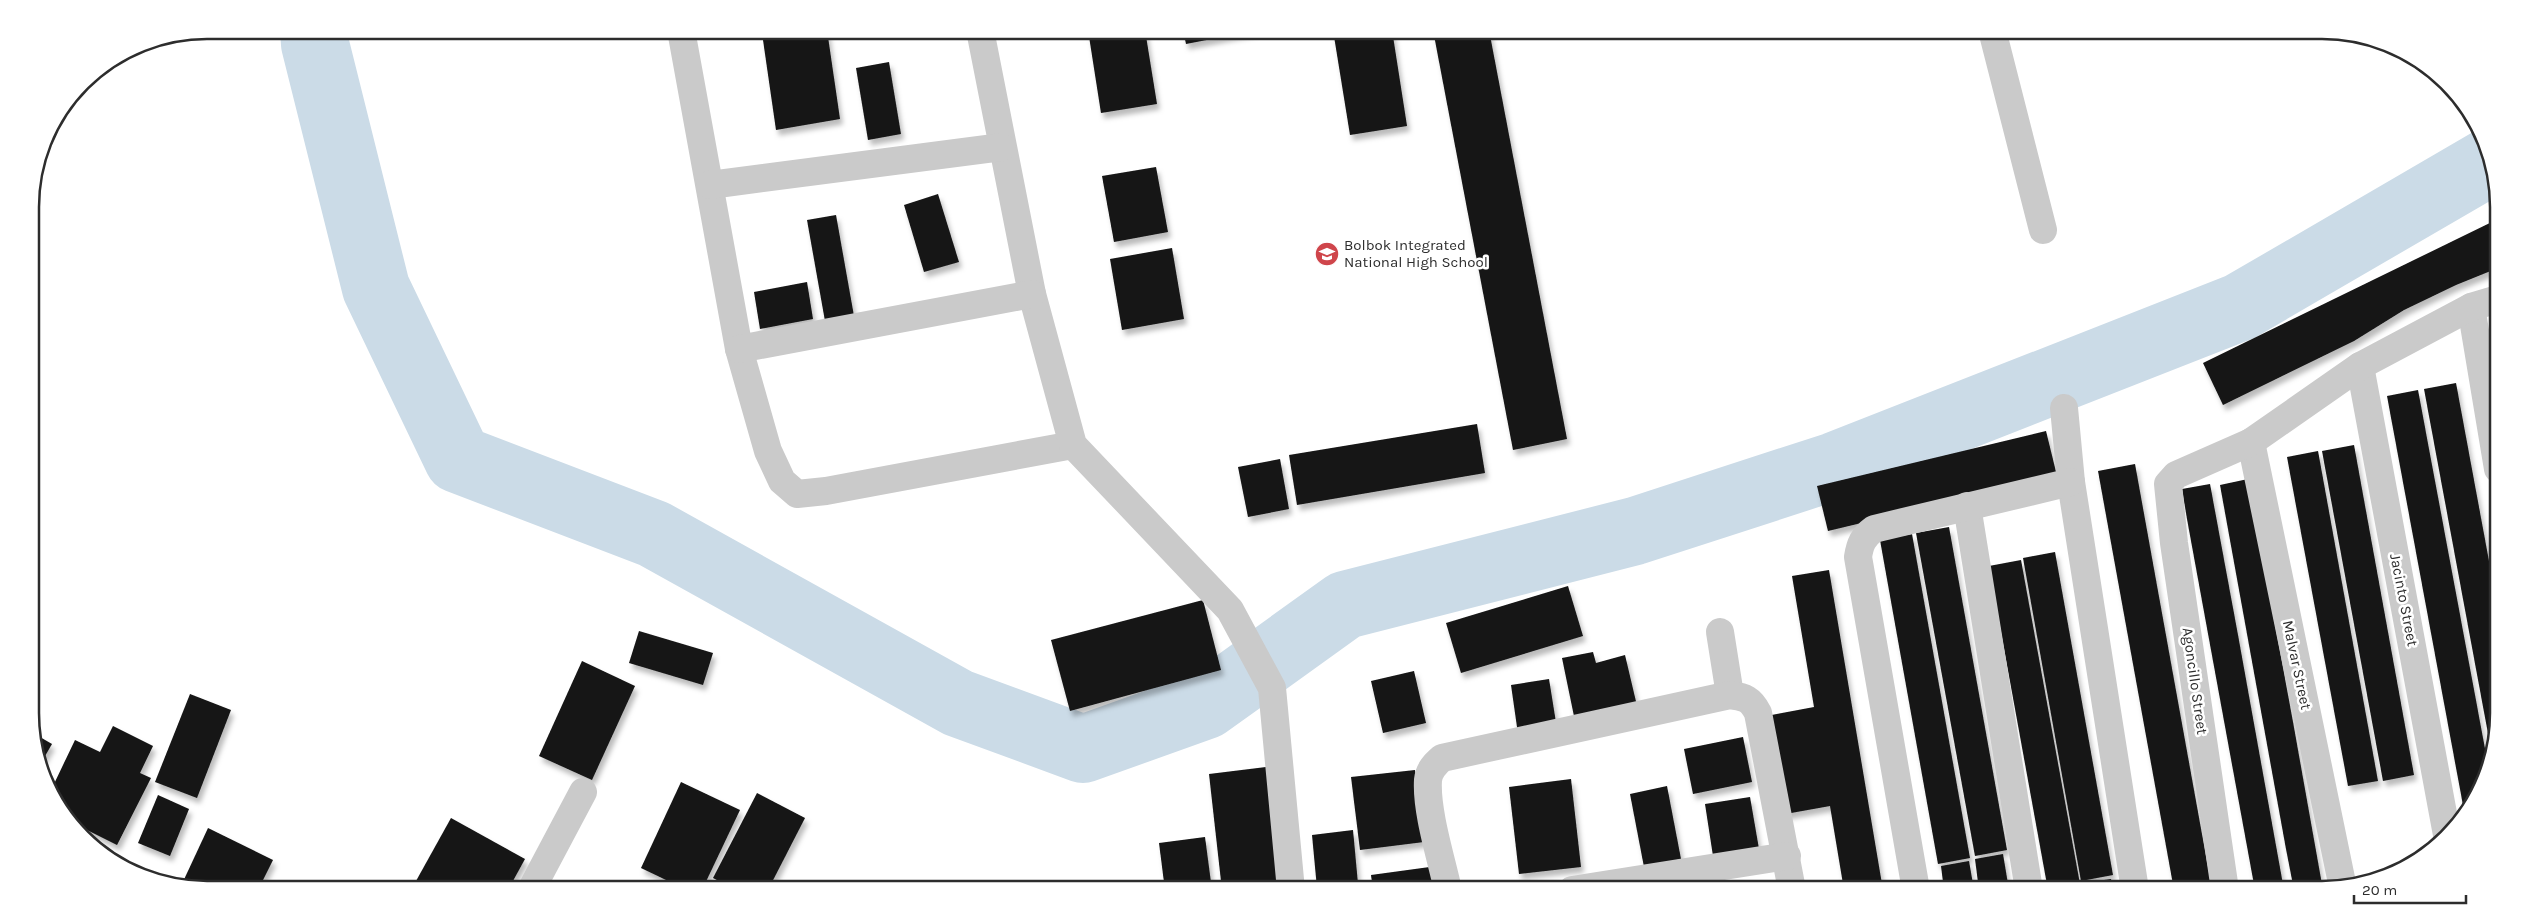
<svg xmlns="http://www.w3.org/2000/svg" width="2529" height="920" font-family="Karla,sans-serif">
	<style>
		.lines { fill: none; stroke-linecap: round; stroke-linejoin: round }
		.river { stroke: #cbdbe7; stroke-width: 68 }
		.building { fill: #141414; filter: url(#shadow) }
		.minor { stroke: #cacaca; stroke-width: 28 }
		.labels { text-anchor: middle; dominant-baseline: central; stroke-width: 5; stroke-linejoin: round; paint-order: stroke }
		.poi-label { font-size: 15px; fill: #2d2d2d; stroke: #fff; text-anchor: start }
		.street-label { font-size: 15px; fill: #2d2d2d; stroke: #fff }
		.rim { fill: none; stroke: #2d2d2d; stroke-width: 2.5 }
	</style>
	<defs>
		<filter id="shadow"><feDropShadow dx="3" dy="5.5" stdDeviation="2.5" flood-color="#0004"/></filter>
	</defs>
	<rect width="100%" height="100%" fill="#fff"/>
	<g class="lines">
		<path class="river" d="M314,30L315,44L376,288L458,459L654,534L958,703L1083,749L1206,705L1345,605L1635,531L1835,466L2240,307L2491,161"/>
	</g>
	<g class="building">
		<path d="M827,30L840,119L776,130L763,40Z"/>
		<path d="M1088,30H1145L1157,104L1101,113Z"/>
		<path d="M1183,30H1253V31L1186,44Z"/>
		<path d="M1333,30H1392L1407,126L1350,135Z"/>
		<path d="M1433,30H1489L1567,439L1513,450Z"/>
		<path d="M889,62L901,134L868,140L856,68Z"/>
		<path d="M1156,167L1168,232L1114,242L1102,176Z"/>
		<path d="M938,194L959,262L924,272L904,205Z"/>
		<path d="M836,215L854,316L825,321L807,220Z"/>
		<path d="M2498,219V268L2456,285L2404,310L2354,341L2223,405L2203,363Z"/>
		<path d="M1172,248L1184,319L1122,330L1110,259Z"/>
		<path d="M807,282L813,319L760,329L754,292Z"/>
		<path d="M2456,383L2499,615V713L2492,755L2424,389Z"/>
		<path d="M2418,390L2489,770L2465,816L2387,396Z"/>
		<path d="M1477,424L1485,473L1297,505L1289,455Z"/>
		<path d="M2046,431L2057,476L1828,531L1817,486Z"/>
		<path d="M2354,445L2414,775L2383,781L2322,451Z"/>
		<path d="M2318,451L2378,781L2348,786L2287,457Z"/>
		<path d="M1280,459L1289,509L1248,517L1238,467Z"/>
		<path d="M2135,464L2211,884L2183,890H2174L2098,471Z"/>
		<path d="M2248,479L2293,722L2323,890H2294L2286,849L2220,485Z"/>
		<path d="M2210,484L2238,635L2284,890H2255L2187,519L2182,489Z"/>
		<path d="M1949,527L2007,850L1975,856L1916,533Z"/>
		<path d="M1912,534L1970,858L1938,864L1880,540Z"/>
		<path d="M2055,552L2113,875L2081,881L2023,558Z"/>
		<path d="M2021,560L2080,884L2055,890H2048L1989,566Z"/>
		<path d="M1829,570L1883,890H1844L1830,806L1780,815L1761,717L1814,707L1792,576Z"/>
		<path d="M1568,586L1583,636L1461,673L1446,623Z"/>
		<path d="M1203,600L1221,670L1070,711L1051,640Z"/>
		<path d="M639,631L713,653L703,685L629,663Z"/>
		<path d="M1593,652L1596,663L1625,655L1638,710L1575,721L1562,658Z"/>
		<path d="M582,661L635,686L592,780L539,756Z"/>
		<path d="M1414,671L1426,723L1383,733L1371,681Z"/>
		<path d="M1549,679L1558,735L1519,741L1511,685Z"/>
		<path d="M190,694L231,710L197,798L155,782Z"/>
		<path d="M113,726L153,746L140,773L151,778L117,845L71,822L53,786L75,740L100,752Z"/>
		<path d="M33,733L52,744L41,763L33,747Z"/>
		<path d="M1743,737L1752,782L1693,794L1684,749Z"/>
		<path d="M1266,767L1280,890H1222L1209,774Z"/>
		<path d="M1415,770L1424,842L1360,850L1351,777Z"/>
		<path d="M1571,779L1581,867L1519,874L1509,787Z"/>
		<path d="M681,782L740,810L702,890H687L641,868Z"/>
		<path d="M1667,786L1681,859L1644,867L1630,794Z"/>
		<path d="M757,793L805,818L768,890H736L713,878Z"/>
		<path d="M158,795L189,809L170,856L138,843Z"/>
		<path d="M1750,797L1759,849L1713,856L1705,804Z"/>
		<path d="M451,818L525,859L508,890H411Z"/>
		<path d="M208,828L273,860L258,890H207L181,886Z"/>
		<path d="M1353,830L1358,884L1317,888L1312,835Z"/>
		<path d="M1205,837L1212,890H1165L1159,843Z"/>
		<path d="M2003,854L2009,890H1979L1975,859Z"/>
		<path d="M1969,861L1974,890H1944L1941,866Z"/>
		<path d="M1437,866L1440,890H1373L1371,875Z"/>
		<path d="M2111,879L2113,890H2084L2083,883Z"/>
		<path d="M1770,882L1771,890H1736V889Z"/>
		<path d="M2079,885V890H2056V889Z"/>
	</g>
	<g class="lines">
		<g class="minor">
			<path d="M681,30L739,349L768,451L782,481L797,494L826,491L1073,445"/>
			<path d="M980,30L1032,294L1073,445L1230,610L1272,688L1291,890"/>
			<path d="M1992,30L2043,230"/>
			<path d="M710,185L1002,147"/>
			<path d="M2471,307L2498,469"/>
			<path d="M739,349L1032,294"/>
			<path d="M2360,366L2447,835"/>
			<path d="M2064,408L2071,482L2135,890"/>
			<path d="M2251,442L2343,888"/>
			<path d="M1967,506L2029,890"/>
			<path d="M1720,632L1730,695"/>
			<path d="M531,890L583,792"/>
			<path d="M1448,890C1441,858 1426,811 1428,780C1429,770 1435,764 1442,758L1730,695C1745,697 1751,699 1758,713L1792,890"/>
			<path d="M1572,890L1787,856"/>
			<path d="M1916,890L1858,557C1860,544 1863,537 1874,529L2071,482"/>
			<path d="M2225,890L2174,543L2168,484L2176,475L2251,442L2360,366L2471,307L2498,299"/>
		</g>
	</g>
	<defs>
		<g id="school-disc" transform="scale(1.25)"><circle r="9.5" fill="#cf454b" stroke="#fff"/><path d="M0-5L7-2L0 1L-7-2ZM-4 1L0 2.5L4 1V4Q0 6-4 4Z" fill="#fff"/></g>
	</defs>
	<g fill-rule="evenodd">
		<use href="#school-disc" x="1327" y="254"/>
	</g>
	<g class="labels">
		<g class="poi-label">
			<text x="1344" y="245">Bolbok Integrated<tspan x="1344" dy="17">National High School</tspan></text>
		</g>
		<g class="street-label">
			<text transform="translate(2404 600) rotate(79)">Jacinto Street</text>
			<text transform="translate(2297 665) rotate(78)">Malvar Street</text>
			<text transform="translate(2195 681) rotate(82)">Agoncillo Street</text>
		</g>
	</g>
	<path d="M0 0H2529V920H0ZM207 39H2322A168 168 0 0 1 2490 207V713A168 168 0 0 1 2322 881H207A168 168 0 0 1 39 713V207A168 168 0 0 1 207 39Z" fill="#fff" fill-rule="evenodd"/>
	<path class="rim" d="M207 39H2322A168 168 0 0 1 2490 207V713A168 168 0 0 1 2322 881H207A168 168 0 0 1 39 713V207A168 168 0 0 1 207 39Z"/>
	<path d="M2354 895v8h112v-8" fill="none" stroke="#2d2d2d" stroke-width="2.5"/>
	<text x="2362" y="895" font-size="15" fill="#2d2d2d" stroke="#ffffff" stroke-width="4" paint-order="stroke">20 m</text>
</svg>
